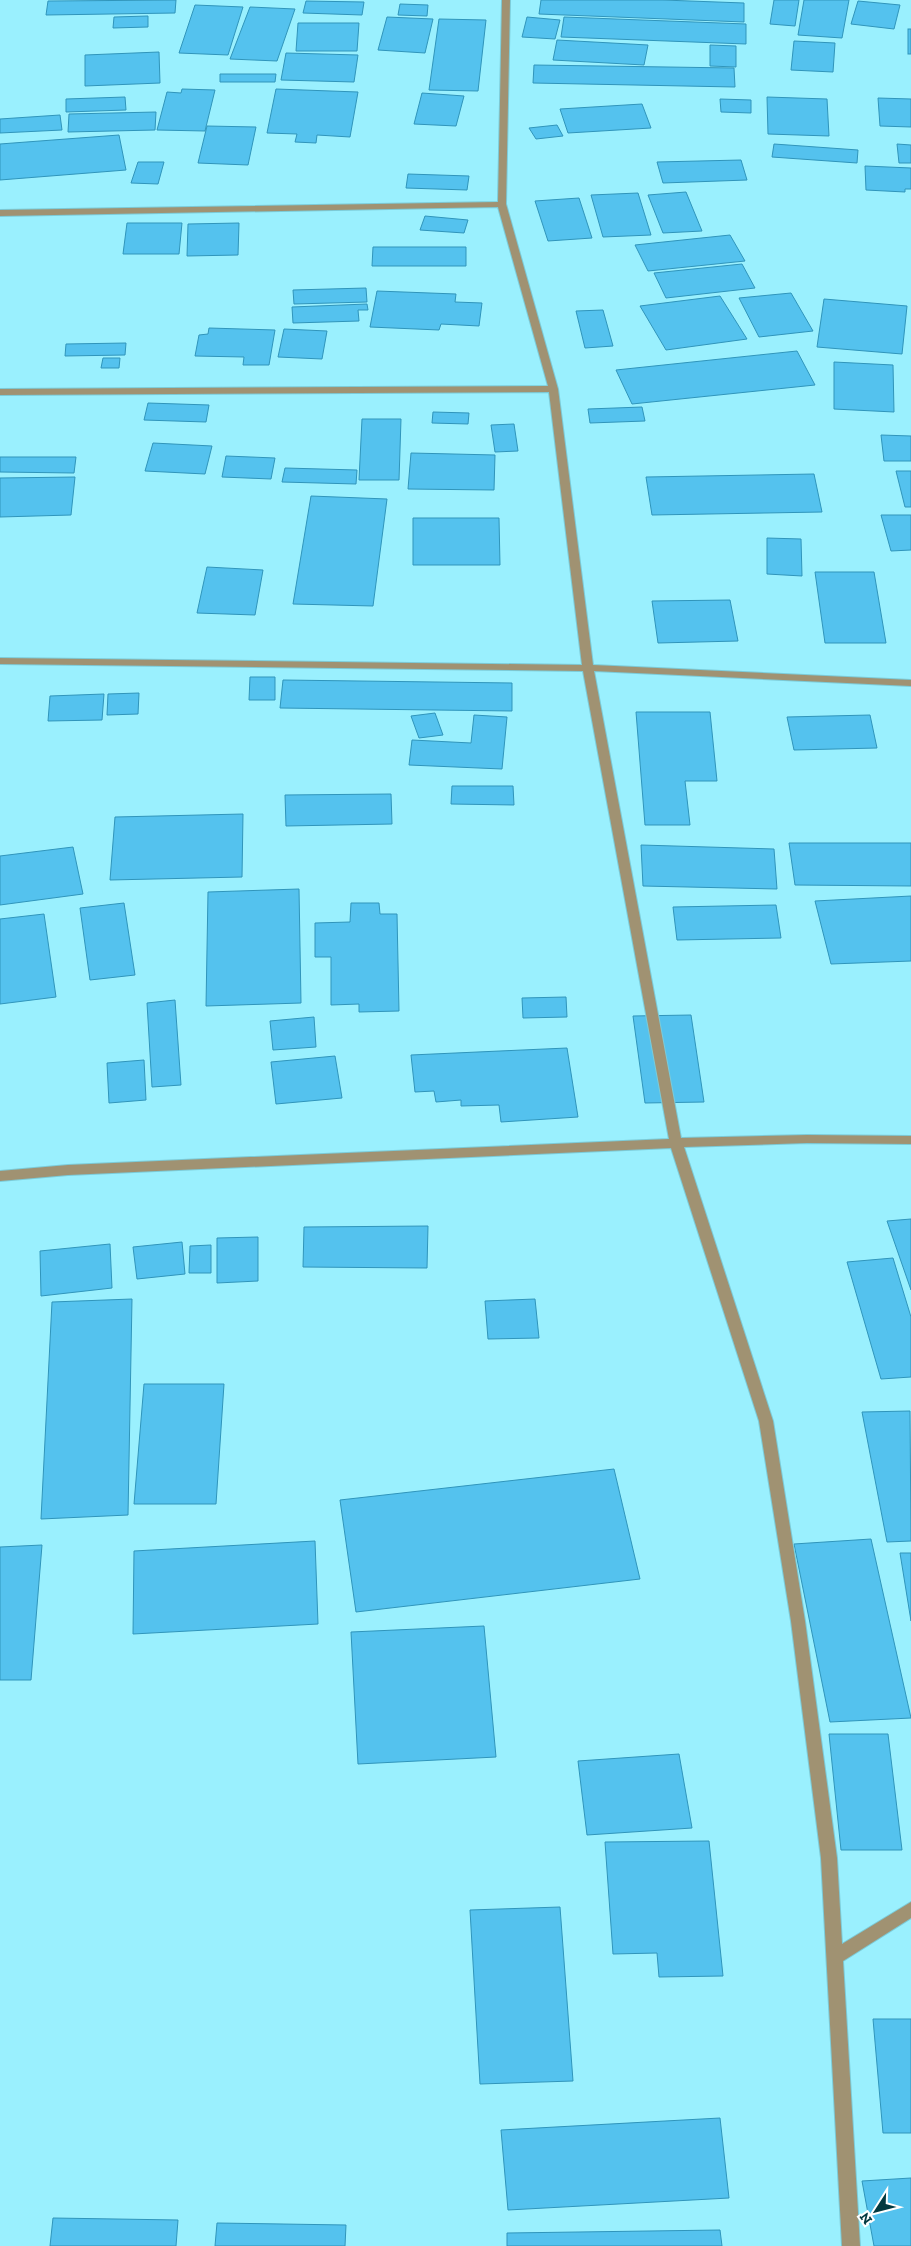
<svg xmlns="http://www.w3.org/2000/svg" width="911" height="2246" font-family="'Zilla Slab',serif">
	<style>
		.building { fill: #54c2ee; stroke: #3095bb }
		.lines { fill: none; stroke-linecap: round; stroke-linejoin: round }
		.street-casing { stroke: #7ccbd8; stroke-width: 2 }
		.street { fill: #a09272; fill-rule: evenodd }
	</style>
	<rect width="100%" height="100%" fill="#9af0fe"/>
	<g class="building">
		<path d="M176,0L175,13L46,15L48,1Z"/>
		<path d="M541,0H663L744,3V22L539,14Z"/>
		<path d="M774,0H799L795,26L770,24Z"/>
		<path d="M804,0H849L842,38L798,35Z"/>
		<path d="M306,1L364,2L362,15L303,13Z"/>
		<path d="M858,1L900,5L894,29L851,24Z"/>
		<path d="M400,4L428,5L427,16L398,15Z"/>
		<path d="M195,5L243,7L228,55L179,53Z"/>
		<path d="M250,7L295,9L277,61L230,59Z"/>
		<path d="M148,16V27L113,28L114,17Z"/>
		<path d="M387,17L433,19L425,53L378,50Z"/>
		<path d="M527,17L560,20L555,39L522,37Z"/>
		<path d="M564,17L746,24V44L561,37Z"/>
		<path d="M439,19L486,20L478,91L429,90Z"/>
		<path d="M298,23H359L357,51H296Z"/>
		<rect x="908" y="29" width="3" height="25"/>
		<path d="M557,40L648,45L644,65L553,60Z"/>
		<path d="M794,41L835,43L833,72L791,70Z"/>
		<path d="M710,45L736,46V67L710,66Z"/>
		<path d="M159,52L160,83L85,86V55Z"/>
		<path d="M286,53L358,55L354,82L281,80Z"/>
		<path d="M534,65L734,68L735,87L533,83Z"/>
		<path d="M220,74H276L275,82H220Z"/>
		<path d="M182,89L215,90L205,131L157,130L167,92L181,93Z"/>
		<path d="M276,89L358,92L350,137L317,135L316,143L295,142L297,134L267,133Z"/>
		<path d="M422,93L464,96L456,126L414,124Z"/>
		<path d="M125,97L126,110L66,112V99Z"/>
		<path d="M767,97L827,99L829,136L768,134Z"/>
		<path d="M878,98L911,99V127L880,126Z"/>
		<path d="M720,99L751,100V113L721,112Z"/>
		<path d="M642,104L651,128L568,133L560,109Z"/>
		<path d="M156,112L155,130L68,132L69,114Z"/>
		<path d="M60,115L62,130L0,133V119Z"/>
		<path d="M557,125L563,136L536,139L529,128Z"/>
		<path d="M207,126L256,127L248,165L198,163Z"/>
		<path d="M119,135L126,170L0,180V144Z"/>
		<path d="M774,144L858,150L857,163L772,157Z"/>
		<path d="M897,144L911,145V163H899Z"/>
		<path d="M741,160L747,180L663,183L657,162Z"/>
		<path d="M138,162H164L158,184L131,183Z"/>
		<path d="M865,166L911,168V189H905V192L866,190Z"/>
		<path d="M408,174L469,176L467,190L406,188Z"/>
		<path d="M686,192L702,231L663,233L648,195Z"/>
		<path d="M638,193L651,235L603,237L591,195Z"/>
		<path d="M579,198L592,238L548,241L535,201Z"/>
		<path d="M425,216L468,220L464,233L420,230Z"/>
		<path d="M127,223H182L179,254H123Z"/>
		<path d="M239,223L238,255L187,256L188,224Z"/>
		<path d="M730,235L745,261L648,271L635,245Z"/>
		<path d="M373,247H466V266H372Z"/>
		<path d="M742,264L755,288L666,298L654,273Z"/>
		<path d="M366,288L367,302L294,304L293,290Z"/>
		<path d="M377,291L456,294L455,302L482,303L479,326L441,324L439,330L370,327Z"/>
		<path d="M791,293L813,331L759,337L739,298Z"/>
		<path d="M720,296L747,339L666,350L640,306Z"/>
		<path d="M824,299L907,306L902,354L817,347Z"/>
		<path d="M367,304L368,310H358L359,321L293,323L292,307Z"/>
		<path d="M603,310L613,346L585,348L576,311Z"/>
		<path d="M209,328L275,330L269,365H243L244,357L195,356L199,335L208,334Z"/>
		<path d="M284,329L327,331L322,359L278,357Z"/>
		<path d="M126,343L125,355L65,356L66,344Z"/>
		<path d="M797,351L815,385L632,404L616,370Z"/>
		<path d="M103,358H120L119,368H101Z"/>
		<path d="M834,362L893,365L894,412L834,409Z"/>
		<path d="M148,403L209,405L206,422L144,420Z"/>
		<path d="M642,407L645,421L590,423L588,409Z"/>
		<path d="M433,412L469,413L468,424L432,423Z"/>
		<path d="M362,419H401L399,480H359Z"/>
		<path d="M514,424L518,451L495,452L491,425Z"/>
		<path d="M881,435L911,436V461H884Z"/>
		<path d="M153,443L212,446L205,474L145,471Z"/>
		<path d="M411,453L495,455L494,490L408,489Z"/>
		<path d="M226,456L275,458L271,479L222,477Z"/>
		<path d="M0,457H76L74,473L0,472Z"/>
		<path d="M285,468L357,470L356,484L282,482Z"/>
		<path d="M896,471H911V507H905Z"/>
		<path d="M814,474L822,512L652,515L646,477Z"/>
		<path d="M75,477L71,515L0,517V478Z"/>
		<path d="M311,496L387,499L373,606L293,604Z"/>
		<path d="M881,515H911V550L891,551Z"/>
		<path d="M413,518H499L500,565H413Z"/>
		<path d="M767,538L801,539L802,576L767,574Z"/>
		<path d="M207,567L263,570L255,615L197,613Z"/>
		<path d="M815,572H874L886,643H825Z"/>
		<path d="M730,600L738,641L658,643L652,601Z"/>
		<path d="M250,677H275V700H249Z"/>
		<path d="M283,680L512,683V711L280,708Z"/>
		<path d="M139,693L138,714L107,715L108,694Z"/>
		<path d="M104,694L102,720L48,721L50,696Z"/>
		<path d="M636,712H710L717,781H685L690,825H645Z"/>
		<path d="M435,713L443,735L419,738L411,716Z"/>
		<path d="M474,715L507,717L502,769L409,765L412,740L471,743Z"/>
		<path d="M870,715L877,748L794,750L787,717Z"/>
		<path d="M452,786H513L514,805L451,804Z"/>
		<path d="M391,794L392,824L286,826L285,795Z"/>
		<path d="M243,814L242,877L110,880L115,817Z"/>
		<path d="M789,843H911V886L795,885Z"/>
		<path d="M641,845L774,849L777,889L643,886Z"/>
		<path d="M73,847L83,894L0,905V856Z"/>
		<path d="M299,889L301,1003L206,1006L208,892Z"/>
		<path d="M911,896V961L831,964L815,901Z"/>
		<path d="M124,903L135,975L90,980L80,908Z"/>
		<path d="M351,903H379L380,914H397L399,1011L359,1012V1004L331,1005V957H315V923L350,922Z"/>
		<path d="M776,905L781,938L677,940L673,907Z"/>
		<path d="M44,914L56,997L0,1004V919Z"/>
		<path d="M566,997L567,1017L523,1018L522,998Z"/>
		<path d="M175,1000L181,1085L152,1087L147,1003Z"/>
		<path d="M691,1015L704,1102L645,1103L633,1016Z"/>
		<path d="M314,1017L316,1047L273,1050L270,1021Z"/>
		<path d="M567,1048L578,1117L501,1122L499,1105L461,1106V1100L436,1102L434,1091L415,1092L411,1055Z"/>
		<path d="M335,1056L342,1098L276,1104L271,1062Z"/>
		<path d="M144,1060L146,1100L109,1103L107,1063Z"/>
		<path d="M911,1219V1290L887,1221Z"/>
		<path d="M428,1226L427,1268L303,1267L304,1227Z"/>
		<path d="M258,1237V1281L217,1283V1238Z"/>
		<path d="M182,1242L185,1274L137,1279L133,1247Z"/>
		<path d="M110,1244L112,1288L41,1296L40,1251Z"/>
		<path d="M211,1245V1273H189L190,1246Z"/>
		<path d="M893,1258L911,1317V1377L881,1379L847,1262Z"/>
		<path d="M132,1299L128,1515L41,1519L52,1302Z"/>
		<path d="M535,1299L539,1338L488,1339L485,1301Z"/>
		<path d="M144,1384H224L216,1504H134Z"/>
		<path d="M910,1411L911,1541L887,1542L862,1412Z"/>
		<path d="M614,1469L640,1579L356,1612L340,1500Z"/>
		<path d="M871,1539L911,1718L830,1722L794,1544Z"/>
		<path d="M315,1541L318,1624L133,1634L134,1551Z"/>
		<path d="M42,1545L31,1680H0V1547Z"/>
		<path d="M900,1553H911V1621Z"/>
		<path d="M484,1626L496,1757L358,1764L351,1632Z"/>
		<path d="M829,1734H888L902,1850H841Z"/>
		<path d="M679,1754L692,1828L587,1835L578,1761Z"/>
		<path d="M709,1841L723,1976L659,1977L657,1953L613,1954L605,1842Z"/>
		<path d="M560,1907L573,2081L480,2084L470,1910Z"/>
		<path d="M873,2019H911V2133H883Z"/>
		<path d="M720,2118L729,2198L508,2210L501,2130Z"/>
		<path d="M911,2178V2246H874L862,2181Z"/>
		<path d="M53,2218L178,2220L176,2246H50Z"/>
		<path d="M217,2223L346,2225L345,2246H215Z"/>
		<path d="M720,2230L722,2246H507V2233Z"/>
	</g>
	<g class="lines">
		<g class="street-casing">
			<path id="street" d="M502,0H510L506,204L558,389L593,665L911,680V686L594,671L681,1138L807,1135L911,1136V1144L807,1143L684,1147L773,1421L805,1621L837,1858L842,1944L911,1902V1918L843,1961L860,2246H842L821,1858L791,1621L759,1421L671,1148L68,1175L0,1181V1171L68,1165L669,1139L583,671L0,664V658L582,665L549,392L0,395V389L548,386L498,207L0,216V210L498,202Z"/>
		</g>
		<use href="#street" class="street"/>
	</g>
	<g transform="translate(876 2211) rotate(234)" stroke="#ffffff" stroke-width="4" paint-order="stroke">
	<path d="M0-4L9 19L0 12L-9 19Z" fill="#023940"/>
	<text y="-8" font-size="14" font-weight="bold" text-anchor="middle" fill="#023940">N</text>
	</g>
</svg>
